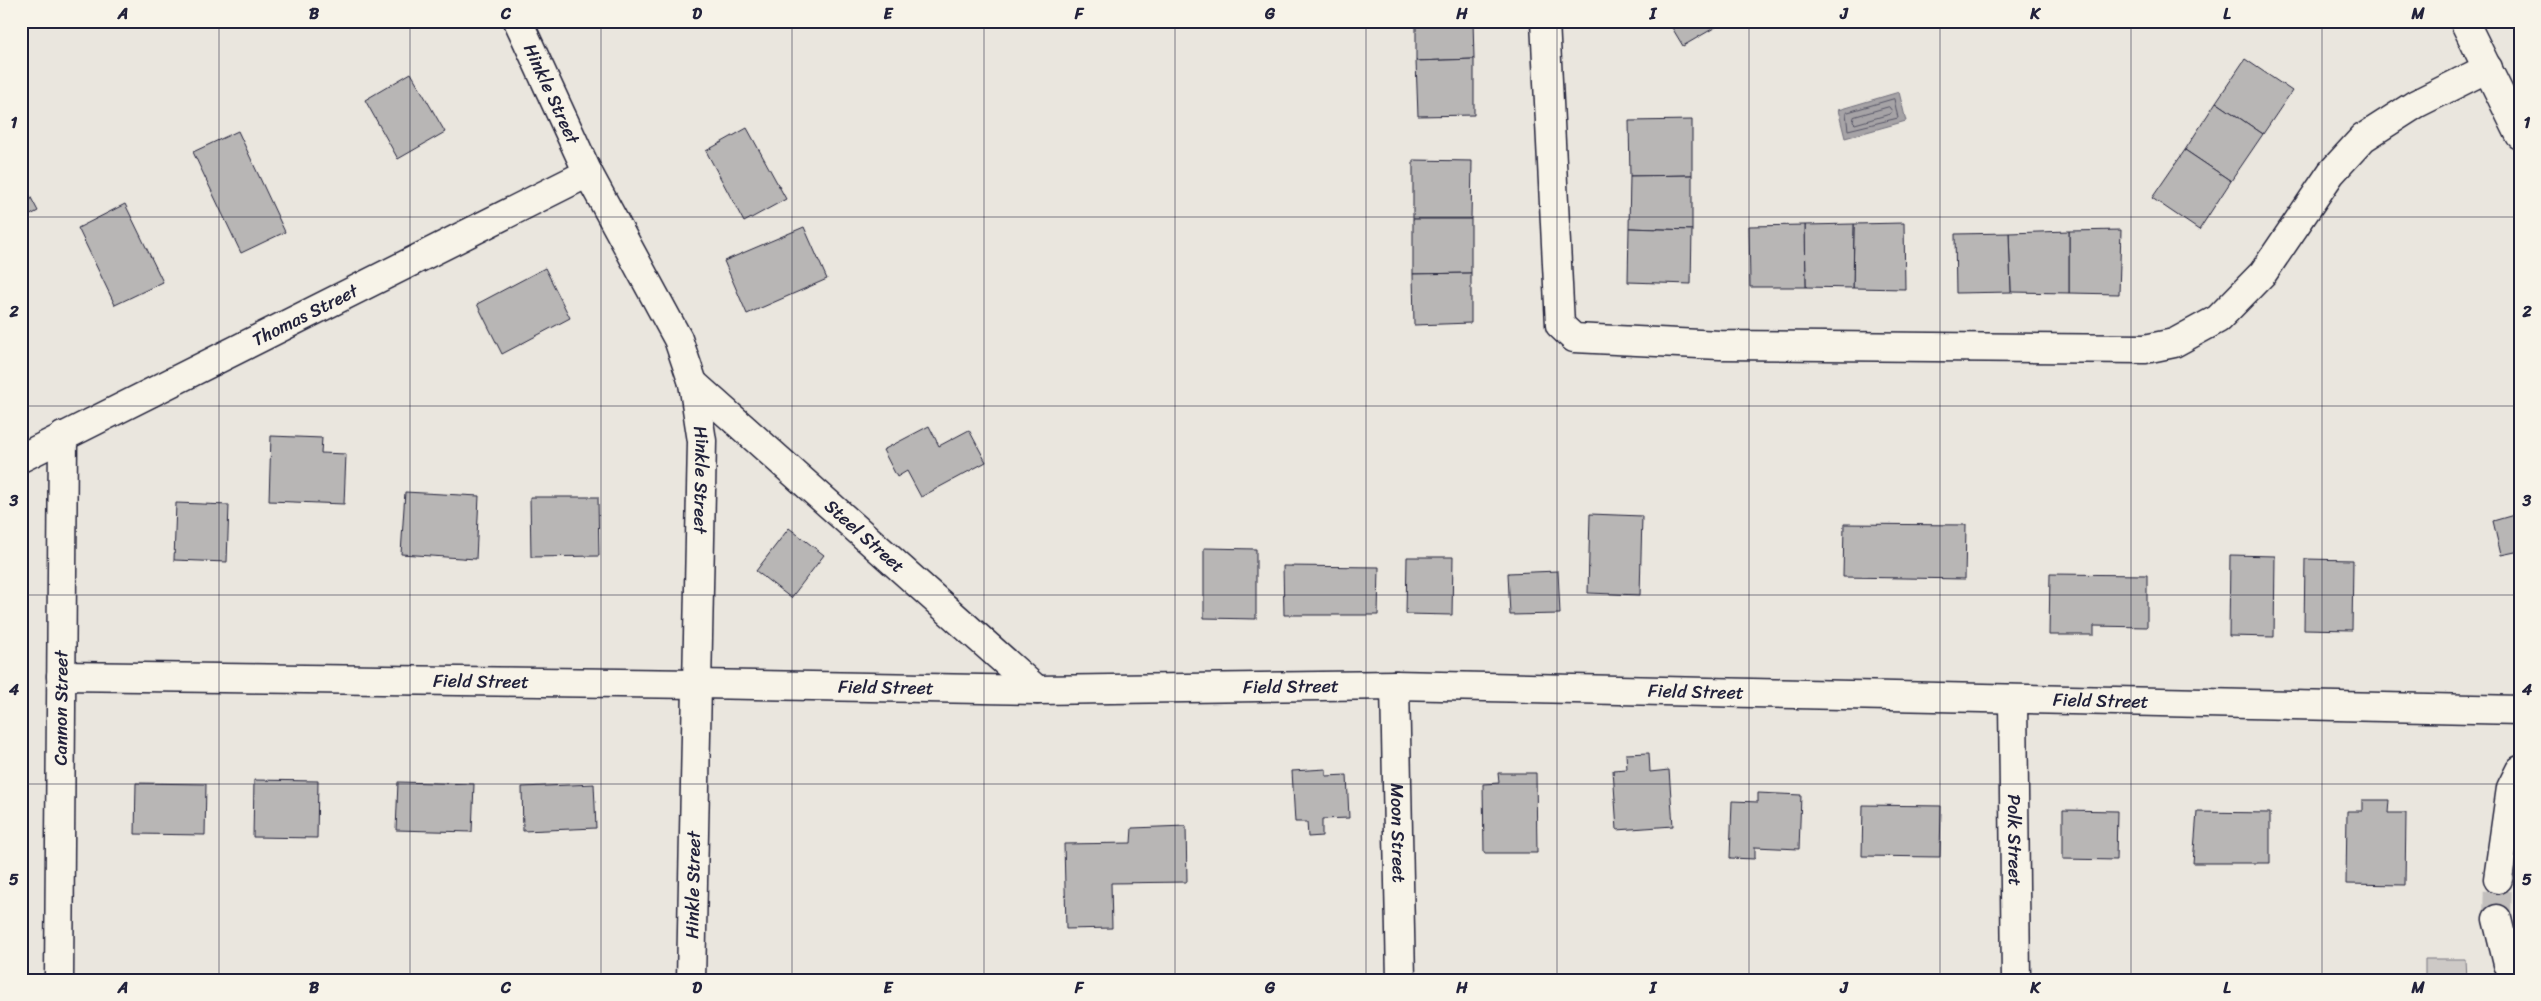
<svg xmlns="http://www.w3.org/2000/svg" width="2541" height="1001" font-family="Sriracha,sans-serif">
	<style>
		.green { fill: #cdc9c6; stroke: #787680 }
		.water { fill: #a6a3a6; stroke: #716f7b }
		.lines { fill: none; stroke-linecap: round; stroke-linejoin: round }
		.shore { stroke: #575666; stroke-width: 1 }
		.building { fill: #b8b6b5; stroke: #22223b }
		.minor-tunnel { stroke: #c2bfbd; stroke-width: 28; stroke-dasharray: 28 14; stroke-linecap: butt }
		.minor-casing { stroke: #22223b; stroke-width: 31 }
		.minor { stroke: #f7f3e8; stroke-width: 28 }
		.grid { fill: none; stroke: #22223b; stroke-width: 1; stroke-opacity: 0.55 }
		.labels { text-anchor: middle; dominant-baseline: central; stroke-width: 4; stroke-linejoin: round; paint-order: stroke }
		.street-label { font-size: 18px; fill: #22223b; stroke: #f7f3e8 }
		.neatline { fill: none; stroke: #22223b; stroke-width: 2 }
		.grid-label { font-size: 16px; text-anchor: middle; font-weight: bold; fill: #22223b }
	</style>
	<rect width="100%" height="100%" fill="#eae6de"/>
	<filter id="ink" filterUnits="userSpaceOnUse"><feTurbulence type="fractalNoise" baseFrequency=".02" numOctaves="2"/><feDisplacementMap in="SourceGraphic" scale="10" xChannelSelector="R" yChannelSelector="G"/><feConvolveMatrix kernelMatrix="1 2 1 2 8 2 1 2 1" color-interpolation-filters="sRGB"/></filter>
	<g filter="url(#ink)">
		<path class="green" d="M2425,959H2465L2466,980H2425Z"/>
		<path class="water" d="M1899,92L1906,121L1845,138L1838,110Z"/>
		<g class="lines">
			<g class="shore">
				<path d="M1894,99L1898,118L1848,130L1846,113Z"/>
				<path d="M1889,107L1892,111L1890,114L1855,124L1853,122L1854,117Z"/>
			</g>
		</g>
		<g class="building">
			<path d="M376,21H393L380,28Z"/>
			<path d="M1416,21H1473L1474,59L1416,61Z"/>
			<path d="M1668,21H1726L1683,46Z"/>
			<path d="M1474,59V115L1418,116L1416,61Z"/>
			<path d="M2245,59L2292,91L2263,134L2216,102Z"/>
			<path d="M411,73L445,132L398,159L365,100Z"/>
			<path d="M2216,102L2263,134L2231,181L2185,150Z"/>
			<path d="M1692,120V175L1630,176L1629,121Z"/>
			<path d="M747,128L786,199L744,222L706,151Z"/>
			<path d="M238,131L285,232L241,253L193,152Z"/>
			<path d="M2185,150L2231,181L2199,230L2152,198Z"/>
			<path d="M1413,160L1472,161L1471,219H1413Z"/>
			<path d="M1692,175V230L1629,228L1630,176Z"/>
			<path d="M21,179L38,211L21,220Z"/>
			<path d="M125,204L163,282L115,305L78,228Z"/>
			<path d="M1413,219H1471V273L1413,274Z"/>
			<path d="M1904,223L1905,289L1853,288L1854,224Z"/>
			<path d="M1854,224L1853,288L1806,287L1805,225Z"/>
			<path d="M1805,225L1806,287H1750L1749,226Z"/>
			<path d="M804,227L827,279L747,314L724,261Z"/>
			<path d="M1629,228L1692,230L1691,284L1628,282Z"/>
			<path d="M2121,230L2119,294L2069,293V231Z"/>
			<path d="M2069,231V293L2011,292L2009,233Z"/>
			<path d="M2009,233L2011,292L1956,293L1955,234Z"/>
			<path d="M545,268L570,318L502,354L477,304Z"/>
			<path d="M1471,273V323L1414,325L1413,274Z"/>
			<path d="M929,426L939,446L969,430L986,462L921,497L907,471L897,477L883,450Z"/>
			<path d="M271,436L322,438L321,453L346,454L344,504L269,501Z"/>
			<path d="M405,492L479,496L476,559L401,554Z"/>
			<path d="M530,497H598L599,556L531,557Z"/>
			<path d="M176,503L229,505L227,562L174,560Z"/>
			<path d="M2520,506V551L2501,555L2493,521L2514,515L2513,508Z"/>
			<path d="M1590,514L1642,516L1640,595L1588,593Z"/>
			<path d="M1844,524L1966,525L1965,579L1843,577Z"/>
			<path d="M789,528L824,555L791,598L756,571Z"/>
			<path d="M1204,548L1256,549V619L1204,618Z"/>
			<path d="M2230,555L2275,556L2274,637L2229,636Z"/>
			<path d="M1407,557H1453L1452,615L1406,614Z"/>
			<path d="M2305,559L2353,560L2352,630L2304,629Z"/>
			<path d="M1283,566L1379,567L1378,615H1284Z"/>
			<path d="M1558,571L1560,614L1510,615L1508,573Z"/>
			<path d="M2050,574L2147,575V627L2094,626V635H2049Z"/>
			<path d="M1649,753L1650,772L1669,770L1673,826L1617,830L1613,770L1627,769L1626,754Z"/>
			<path d="M1326,769V776L1347,775L1349,818L1322,819V836L1308,837L1307,822H1295L1292,771Z"/>
			<path d="M1498,773H1536L1537,853H1484L1483,784L1499,783Z"/>
			<path d="M254,780L318,781L317,838L253,837Z"/>
			<path d="M398,782L474,784L472,832L396,830Z"/>
			<path d="M136,783L206,784L205,835L135,834Z"/>
			<path d="M594,784L596,828L523,831L522,787Z"/>
			<path d="M1758,793L1801,795L1799,849L1755,847V859L1730,858L1732,801L1758,802Z"/>
			<path d="M2362,800H2389L2388,813H2406L2405,885L2346,884L2347,811H2362Z"/>
			<path d="M1863,805L1941,806L1940,857L1862,856Z"/>
			<path d="M2063,810L2117,811L2116,860L2063,859Z"/>
			<path d="M2197,812L2270,813V863H2193Z"/>
			<path d="M1186,826L1187,882L1111,883L1112,928L1066,929L1064,844L1131,843L1132,828Z"/>
		</g>
		<g class="lines">
			<path class="minor-tunnel" d="M2497,919L2498,879"/>
			<g class="minor-casing">
				<g id="minor">
					<path id="s1" d="M518,21L588,173L678,339L693,383L702,441L691,980"/>
					<path d="M1545,21L1560,325L1574,338L1720,345L2145,349L2174,343L2218,319L2263,273L2331,173L2363,138L2416,104L2488,68"/>
					<path d="M2464,21L2520,135"/>
					<path id="s2" d="M693,383L1037,690"/>
					<path id="s3" d="M21,458L588,173"/>
					<path id="s4" d="M61,676L698,684L1037,690L1395,685L2520,710"/>
					<path id="s5" d="M1395,685L1401,980"/>
					<path id="s6" d="M2013,700L2016,980"/>
					<path d="M2498,879L2511,788L2520,770"/>
					<path d="M2497,919L2508,964L2520,973"/>
					<path id="s7" d="M59,980L63,436"/>
				</g>
			</g>
			<use href="#minor" class="minor"/>
		</g>
	</g>
	<path class="grid" d="M219,21V980M410,21V980M601,21V980M792,21V980M984,21V980M1175,21V980M1366,21V980M1557,21V980M1749,21V980M1940,21V980M2131,21V980M2322,21V980M21,217H2520M21,406H2520M21,595H2520M21,784H2520"/>
	<g class="labels">
		<g class="street-label">
			<text stroke="none"><textPath href="#s1" startOffset="80">Hinkle Street</textPath></text>
			<text stroke="none"><textPath href="#s3" startOffset="318">Thomas Street</textPath></text>
			<text stroke="none"><textPath href="#s1" startOffset="500">Hinkle Street</textPath></text>
			<text stroke="none"><textPath href="#s2" startOffset="230">Steel Street</textPath></text>
			<text stroke="none"><textPath href="#s4" startOffset="420">Field Street</textPath></text>
			<text stroke="none"><textPath href="#s4" startOffset="1230">Field Street</textPath></text>
			<text stroke="none"><textPath href="#s4" startOffset="825">Field Street</textPath></text>
			<text stroke="none"><textPath href="#s4" startOffset="1635">Field Street</textPath></text>
			<text stroke="none"><textPath href="#s4" startOffset="2040">Field Street</textPath></text>
			<text stroke="none"><textPath href="#s7" startOffset="272">Cannon Street</textPath></text>
			<text stroke="none"><textPath href="#s5" startOffset="148">Moon Street</textPath></text>
			<text stroke="none"><textPath href="#s6" startOffset="140">Polk Street</textPath></text>
			<text transform="translate(693 885) rotate(-89)">Hinkle Street</text>
		</g>
	</g>
	<rect width="2541" height="1001" fill="none" stroke="#f7f3e8" stroke-width="55"/>
	<rect x="28" y="28" width="2486" height="946" class="neatline"/>
	<g class="grid-label">
		<text x="123" y="19">A</text>
		<text x="314" y="19">B</text>
		<text x="506" y="19">C</text>
		<text x="697" y="19">D</text>
		<text x="888" y="19">E</text>
		<text x="1079" y="19">F</text>
		<text x="1270" y="19">G</text>
		<text x="1462" y="19">H</text>
		<text x="1653" y="19">I</text>
		<text x="1844" y="19">J</text>
		<text x="2035" y="19">K</text>
		<text x="2227" y="19">L</text>
		<text x="2418" y="19">M</text>
		<text x="14" y="128">1</text>
		<text x="2527" y="128">1</text>
		<text x="14" y="317">2</text>
		<text x="2527" y="317">2</text>
		<text x="14" y="506">3</text>
		<text x="2527" y="506">3</text>
		<text x="14" y="695">4</text>
		<text x="2527" y="695">4</text>
		<text x="14" y="885">5</text>
		<text x="2527" y="885">5</text>
		<text x="123" y="993">A</text>
		<text x="314" y="993">B</text>
		<text x="506" y="993">C</text>
		<text x="697" y="993">D</text>
		<text x="888" y="993">E</text>
		<text x="1079" y="993">F</text>
		<text x="1270" y="993">G</text>
		<text x="1462" y="993">H</text>
		<text x="1653" y="993">I</text>
		<text x="1844" y="993">J</text>
		<text x="2035" y="993">K</text>
		<text x="2227" y="993">L</text>
		<text x="2418" y="993">M</text>
	</g>
</svg>
